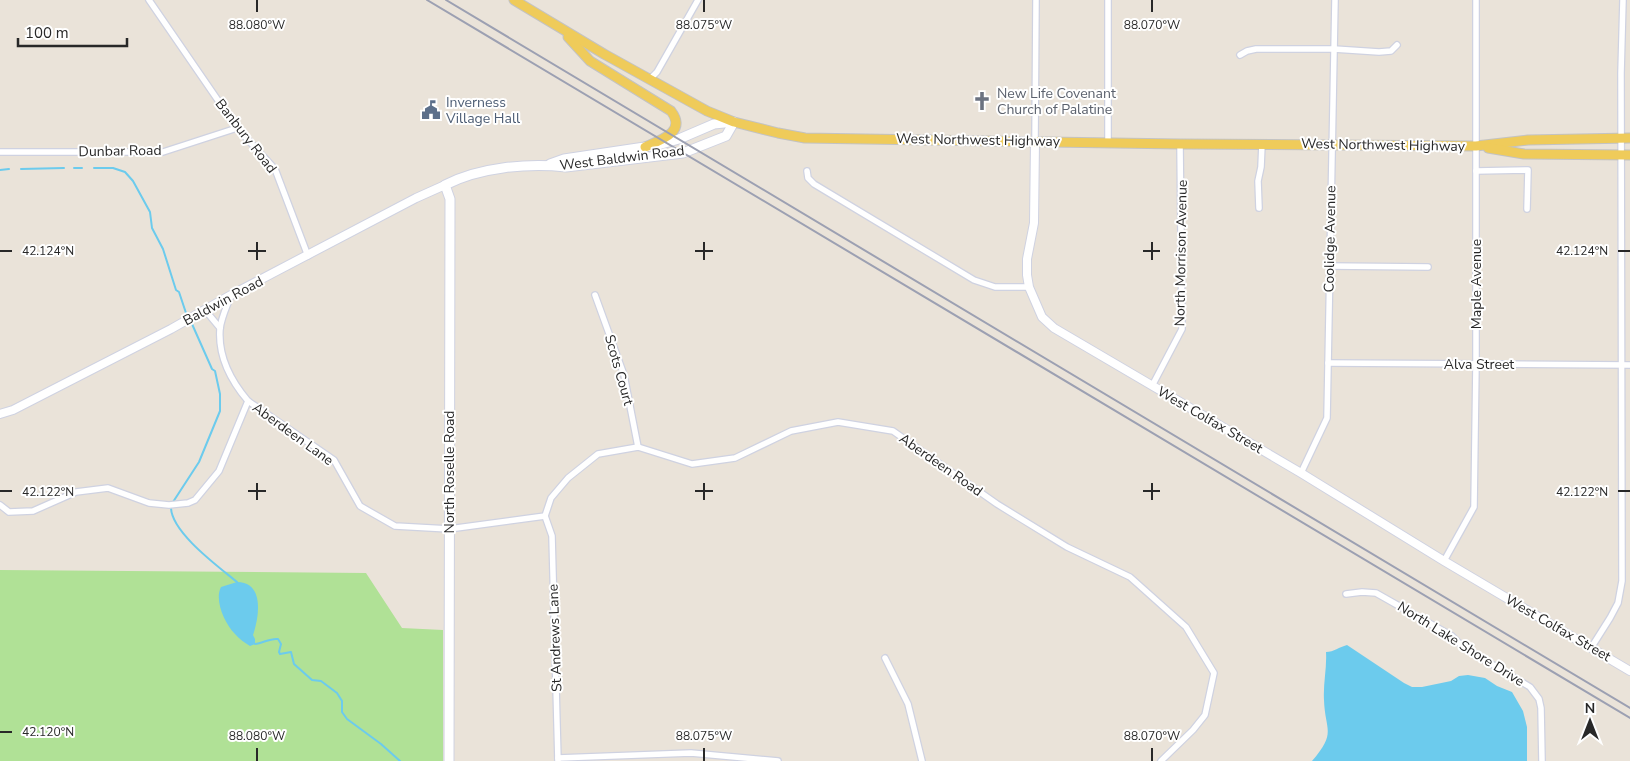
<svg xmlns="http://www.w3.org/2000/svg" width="1630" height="761" font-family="'Nunito Sans',sans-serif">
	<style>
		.green { fill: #b0e196 }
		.water { fill: #6ccbed }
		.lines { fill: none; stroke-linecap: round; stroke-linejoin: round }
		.stream { stroke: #6ccbed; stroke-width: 2 }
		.minor-casing { stroke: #cfd2e1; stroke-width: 8 }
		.tertiary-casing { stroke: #cfd2e1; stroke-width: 10 }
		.secondary-casing { stroke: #cfd2e1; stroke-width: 11 }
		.primary-casing { stroke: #c3c3c3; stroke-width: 11 }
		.minor { stroke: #fff; stroke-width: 5.5 }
		.tertiary { stroke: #fff; stroke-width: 8 }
		.secondary { stroke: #fff; stroke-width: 9 }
		.primary { stroke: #efcb5a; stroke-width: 9 }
		.rail { stroke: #9ca0b2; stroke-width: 2 }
		.ticks { fill: none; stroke: #282828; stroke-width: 2 }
		.labels { text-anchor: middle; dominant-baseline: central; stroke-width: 4; stroke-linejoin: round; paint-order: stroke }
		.worship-label { font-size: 14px; fill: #5b616d; stroke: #fff; text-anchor: start }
		.service-label { font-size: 14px; fill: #4e5e75; stroke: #fff; text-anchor: start }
		.street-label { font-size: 14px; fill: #282828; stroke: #fff }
		.ticks-label { font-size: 12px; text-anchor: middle; fill: #282828; stroke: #fff; stroke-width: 4; stroke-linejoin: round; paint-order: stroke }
	</style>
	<rect width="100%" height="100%" fill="#eae3d9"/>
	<path class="green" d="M0,570L366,573L402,628L443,630V761H0Z"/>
	<g class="water">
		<path d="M237,582C265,582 259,618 253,635L255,639V644L250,646C245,643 239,639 235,634C225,624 214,600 221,587Z"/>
		<path d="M1347,645L1404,683L1412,687H1422L1451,681L1459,676L1468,675L1485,678L1497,686L1512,692L1523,711L1527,727V761H1312C1337,732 1325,731 1324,700C1323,684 1327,668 1326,652C1334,652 1339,647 1347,645Z"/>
	</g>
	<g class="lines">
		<g class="stream">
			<path d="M74,168H82"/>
			<path d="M94,168H113L125,172L133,181L150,212L152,228L163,249L176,290L179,292L186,313"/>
			<path d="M21,169L64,168"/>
			<path d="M0,170L9,169"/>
			<path d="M173,502L199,462L220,411V394L215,371L212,369L192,324"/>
			<path d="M171,508C172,533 219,567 237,582"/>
			<path d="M255,644C263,643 270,638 278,639L281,644L279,652L280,654L291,652L294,664L312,680L321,681L337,693L342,701V712L347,719L381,744L400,761"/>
		</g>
		<g class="minor-casing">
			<g id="minor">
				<path d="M149,0L237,128L275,169L308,256"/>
				<path d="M1240,55L1247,51L1256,49H1334L1379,52L1391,51L1397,45"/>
				<path d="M650,79L657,72L698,0"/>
				<path d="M1035,141L1036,0"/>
				<path d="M1108,142V0"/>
				<path d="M0,152H163L237,128"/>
				<path d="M807,171L808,178L814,184L974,280L995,287H1029"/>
				<path d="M1476,171L1528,170L1527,209"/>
				<path d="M1259,208L1258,181L1261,167L1262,144"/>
				<path d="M1329,266L1428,267"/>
				<path d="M231,295C227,306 221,318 220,329C218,356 231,381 248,401L334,460L360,506L395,526L449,529L545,516L551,498L568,478L598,454L638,447L692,464L735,458L791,431L838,422L893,431L997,504L1067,547L1130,577L1186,627L1214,673L1205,715L1193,730L1161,761"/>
				<path d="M595,295L624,375L638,447"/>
				<path d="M205,310L220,328"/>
				<path d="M1328,363L1630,365"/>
				<path d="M1152,386L1182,329L1180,144"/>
				<path d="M1301,473L1327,418L1335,0"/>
				<path d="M0,505L9,512L33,511L76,492L108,488L149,503L169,505L188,503L195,500L219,471L248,401"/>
				<path d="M545,516L552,536L558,761"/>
				<path d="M1444,561L1474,507L1476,364V0"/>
				<path d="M1346,594L1362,592L1376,593L1452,636L1463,647L1530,687L1539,699L1541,708L1542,761"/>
				<path d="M1591,648L1610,618L1618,603L1622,581L1621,73L1623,0"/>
				<path d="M885,658L908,704L922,761"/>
				<path d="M558,758L691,753L778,761"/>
			</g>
		</g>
		<g class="tertiary-casing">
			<g id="tertiary">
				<path d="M1035,141L1034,223L1027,259V275L1029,287L1042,317L1054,328L1301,473L1444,561L1630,671"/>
				<path d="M0,414L13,410L171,329L231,295L416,198L445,185"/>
			</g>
		</g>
		<g class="secondary-casing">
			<g id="secondary">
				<path d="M550,164L564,159L658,145L679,139L714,124L734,122"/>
				<path d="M449,761L450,199L445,185C480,167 528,163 566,167L683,153L726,136L734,122"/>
			</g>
		</g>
		<g class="primary-casing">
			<g id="primary">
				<path d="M514,0L604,54L707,111L734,122L778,133L805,138L1180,144L1476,146L1528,140L1630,138"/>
				<path d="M568,37L590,61L671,111C687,132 661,140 645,147"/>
				<path d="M1488,148L1524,154L1630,155"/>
			</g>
		</g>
		<use href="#minor" class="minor"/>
		<use href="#tertiary" class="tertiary"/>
		<use href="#secondary" class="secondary"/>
		<use href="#primary" class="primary"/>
		<g class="rail">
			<path d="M427,0L1630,718"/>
			<path d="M446,0L1630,708"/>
		</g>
	</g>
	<path class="ticks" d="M257,0V12M704,0V12M1152,0V12M257,242V260M704,242V260M1152,242V260M0,251H12M248,251H266M695,251H713M1143,251H1160M1618,251H1630M257,483V500M704,483V500M1152,483V500M0,491H12M248,491H266M695,491H713M1143,491H1160M1618,491H1630M0,732H12M257,748V761M704,748V761M1152,748V761"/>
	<defs>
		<g id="church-bare" transform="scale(1.5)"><path d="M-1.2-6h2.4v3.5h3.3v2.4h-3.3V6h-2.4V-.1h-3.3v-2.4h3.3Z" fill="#6b7280" stroke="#fff" stroke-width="2.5" paint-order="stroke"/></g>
		<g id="civic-bare" transform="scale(1.5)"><path d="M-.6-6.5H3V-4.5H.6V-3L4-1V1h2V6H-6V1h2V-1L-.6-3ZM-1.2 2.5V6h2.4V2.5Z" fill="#5c6f8a" stroke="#fff" stroke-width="2.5" paint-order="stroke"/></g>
	</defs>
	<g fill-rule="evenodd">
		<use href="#church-bare" x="982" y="101"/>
		<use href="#civic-bare" x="431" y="110"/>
	</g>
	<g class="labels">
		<g class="worship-label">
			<text x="997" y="93">New Life Covenant<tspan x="997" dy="16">Church of Palatine</tspan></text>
		</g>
		<g class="service-label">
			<text x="446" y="102">Inverness<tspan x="446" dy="16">Village Hall</tspan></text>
		</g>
		<g class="street-label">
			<text transform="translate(246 136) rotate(52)">Banbury Road</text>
			<text transform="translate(978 140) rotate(1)">West Northwest Highway</text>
			<text transform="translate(1383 145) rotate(1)">West Northwest Highway</text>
			<text transform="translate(120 151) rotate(-1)">Dunbar Road</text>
			<text transform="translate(622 158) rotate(-7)">West Baldwin Road</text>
			<text transform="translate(1330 239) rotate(-89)">Coolidge Avenue</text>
			<text transform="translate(1181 253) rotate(-89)">North Morrison Avenue</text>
			<text transform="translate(1476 284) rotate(-90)">Maple Avenue</text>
			<text transform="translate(223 301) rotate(-28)">Baldwin Road</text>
			<text x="1479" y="364">Alva Street</text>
			<text transform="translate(619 370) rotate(74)">Scots Court</text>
			<text transform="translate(1210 420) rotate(30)">West Colfax Street</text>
			<text transform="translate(293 434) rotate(36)">Aberdeen Lane</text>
			<text transform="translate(941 465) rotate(35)">Aberdeen Road</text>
			<text transform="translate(449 472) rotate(-90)">North Roselle Road</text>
			<text transform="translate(1558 628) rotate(30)">West Colfax Street</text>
			<text transform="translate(555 638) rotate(-92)">St Andrews Lane</text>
			<text transform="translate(1461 644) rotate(32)">North Lake Shore Drive</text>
		</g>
	</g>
	<g class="ticks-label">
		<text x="257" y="29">88.080°W</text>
		<text x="704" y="29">88.075°W</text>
		<text x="1152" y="29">88.070°W</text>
		<text x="48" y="255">42.124°N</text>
		<text x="1582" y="255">42.124°N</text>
		<text x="48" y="496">42.122°N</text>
		<text x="1582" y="496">42.122°N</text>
		<text x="48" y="736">42.120°N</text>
		<text x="257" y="740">88.080°W</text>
		<text x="704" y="740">88.075°W</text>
		<text x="1152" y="740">88.070°W</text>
	</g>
	<g transform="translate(1590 721)" stroke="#ffffff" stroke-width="4" paint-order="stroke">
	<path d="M0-4L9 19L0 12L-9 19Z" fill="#282828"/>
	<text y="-8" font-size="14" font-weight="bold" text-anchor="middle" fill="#282828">N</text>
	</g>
	<path d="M18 38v8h109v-8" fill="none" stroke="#282828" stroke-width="2.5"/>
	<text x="25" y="38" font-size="15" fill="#282828" stroke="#ffffff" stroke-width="4" paint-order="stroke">100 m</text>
</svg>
